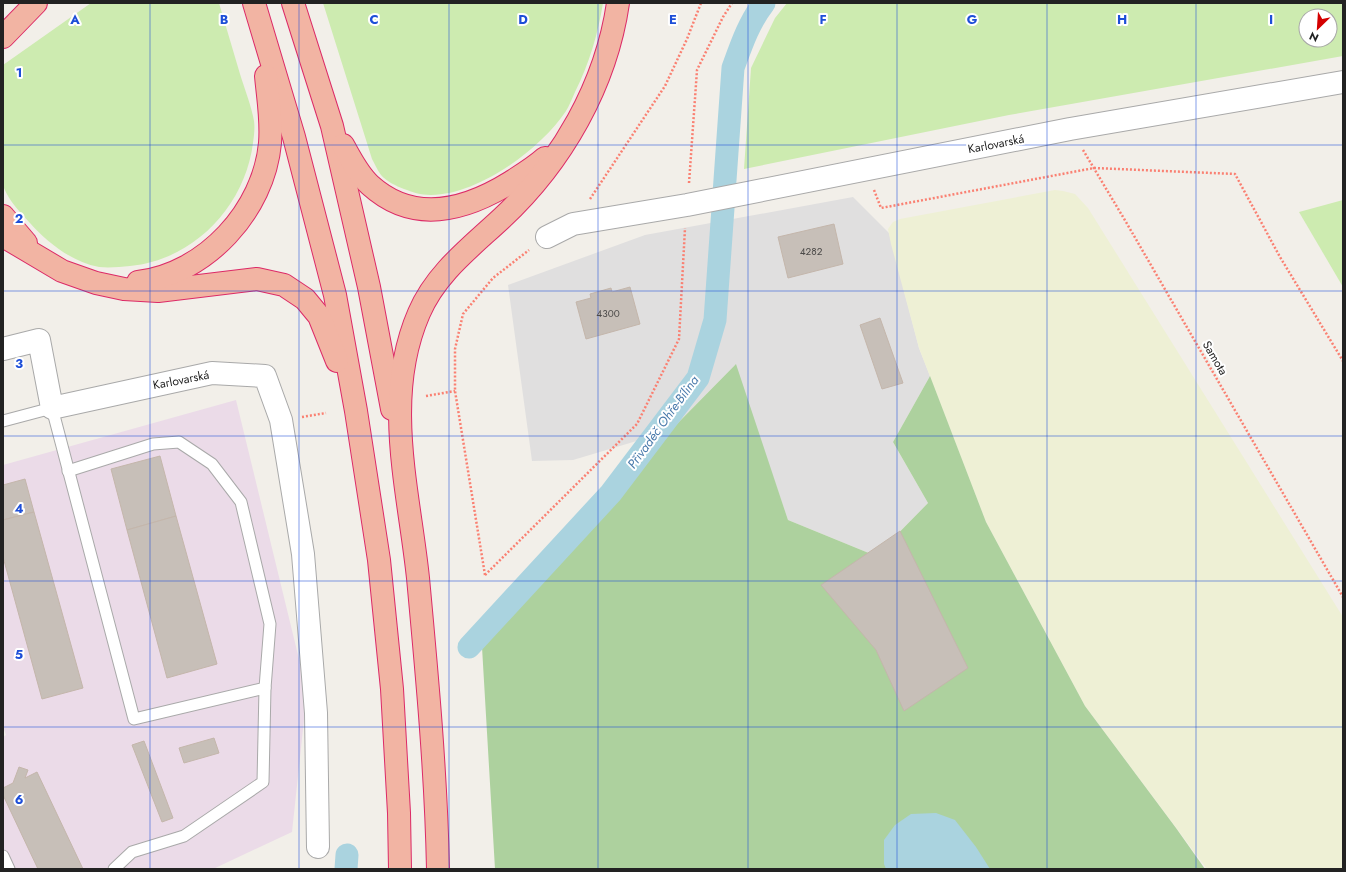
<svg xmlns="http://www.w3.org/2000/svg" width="1346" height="872" font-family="Jost,sans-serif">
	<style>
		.residential { fill: #e0dfdf }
		.industrial { fill: #ebdbe8 }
		.farmland { fill: #eef0d5 }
		.grass { fill: #cdebb0; fill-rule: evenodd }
		.forest { fill: #add19e }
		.water { fill: #aad3df }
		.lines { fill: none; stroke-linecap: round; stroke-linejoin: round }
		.canal { stroke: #aad3df; stroke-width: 23 }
		.building { fill: #c7bfb8; stroke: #c4b6ab }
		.service-casing { stroke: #a9a9a9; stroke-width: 13 }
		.minor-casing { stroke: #a9a9a9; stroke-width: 24 }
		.trunk-casing { stroke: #dc2a67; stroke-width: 24 }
		.path { stroke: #fa8072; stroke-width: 2.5; stroke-dasharray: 2 2; stroke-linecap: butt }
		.service { stroke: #fff; stroke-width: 11 }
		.minor { stroke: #fff; stroke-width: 22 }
		.trunk { stroke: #f2b4a3; stroke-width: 22 }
		.grid { fill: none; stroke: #1d4ed8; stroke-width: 1; stroke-opacity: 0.55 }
		.labels { text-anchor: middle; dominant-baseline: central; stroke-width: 4; stroke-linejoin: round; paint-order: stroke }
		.number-label { font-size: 10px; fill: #4b4948 }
		.street-label { font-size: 12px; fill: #222; stroke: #fff }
		.water-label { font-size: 13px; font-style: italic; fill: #4a7aab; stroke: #fff }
		.grid-label { font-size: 13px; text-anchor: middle; font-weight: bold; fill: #1d4ed8; stroke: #fff; stroke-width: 4; stroke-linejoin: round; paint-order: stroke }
	</style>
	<rect width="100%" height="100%" fill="#f2efe9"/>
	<path class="residential" d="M853,197L889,233L919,348L930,376L893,442L928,503L876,556L788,520L735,365L670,431L573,460L532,461L508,285L645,235Z"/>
	<path class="industrial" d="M236,400L307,692L292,832L213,869H3V737L6,735L3,727V465Z"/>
	<path class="farmland" d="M1055,190L1063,191L1075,194L1088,208L1343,617V869H1207L1085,706L986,522L919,348L891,244L888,229L893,222L900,219Z"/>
	<g class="grass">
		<path d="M91,3H219C226,27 233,50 240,74C244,87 252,108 254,121C255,128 254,136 253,143C245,206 194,260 130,266C120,267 109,268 99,267C72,262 48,243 30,223C21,213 9,201 4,188C1,182 3,166 3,158C3,127 3,96 3,65Z"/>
		<path d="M323,3H603C598,34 589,64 575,92C572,99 569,106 566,111C541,149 477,196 430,195C421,195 412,192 404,189C396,186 386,181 381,175C377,170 375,164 372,159Z"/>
		<path d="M787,3H1343V56L1009,115L744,169L751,68L775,18ZM1306,16H1330V40H1306Z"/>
		<path d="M1343,200V287L1299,212Z"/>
	</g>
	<path class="forest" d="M736,364L788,520L876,556L928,503L893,442L930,376L986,522L1085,706L1176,828L1205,869H495L481,630L607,495Z"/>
	<path class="water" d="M936,813L955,820L976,847L990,869H886L884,864V840L895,825L911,814Z"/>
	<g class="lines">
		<g class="canal">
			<path d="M469,647L611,493L698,378L715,320L733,68C741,46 749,22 764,3"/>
			<path d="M346,869L347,855"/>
		</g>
	</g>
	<g class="building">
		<path d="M834,224L843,264L788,278L778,237Z"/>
		<path d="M630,287L640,324L586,339L576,302L591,298L590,294L611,288L612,292Z"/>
		<path d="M880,318L903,383L882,389L860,325Z"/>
		<path d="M160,456L176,516L127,530L111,469Z"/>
		<path d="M25,479L34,512L3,520V485Z"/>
		<path d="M34,512L83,688L42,699L3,557V520Z"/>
		<path d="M176,516L217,664L167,678L127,530Z"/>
		<path d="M900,531L968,668L904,711L876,650L821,585Z"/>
		<path d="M214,738L219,753L184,763L179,748Z"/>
		<path d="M144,741L173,818L162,822L132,745Z"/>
		<path d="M19,767L28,770L25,778L37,772L83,869H38L3,795V788L13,783Z"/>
	</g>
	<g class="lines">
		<g class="service-casing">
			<g id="service">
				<path d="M3,421L52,408L134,719L265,688L263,782L184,836L132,852L114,869"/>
				<path d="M68,471L153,444L179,442L212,464L241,502L270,624L265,688"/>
				<path d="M3,856L9,869"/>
			</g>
		</g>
		<g class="minor-casing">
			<g id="minor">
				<path d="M547,237L573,224L687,205L1070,129L1343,82"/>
				<path d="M3,349L39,340L52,408L212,373L265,376L281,420L303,554L316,713L318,847"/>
			</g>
		</g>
		<g class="trunk-casing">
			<g id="trunk">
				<path d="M254,3L294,137L335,295L356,411L379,560L392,689L399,813L400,869"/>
				<path d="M293,3L332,126L369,287L392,409"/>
				<path d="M3,37L36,3"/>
				<path d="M343,145C351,159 358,174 370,185C414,225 466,210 511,182C522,175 535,167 545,158"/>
				<path d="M3,216L26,243"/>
				<path d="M3,236L62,271L96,283L124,289L158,291L257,279L284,285L305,299L319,316L337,361"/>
				<path d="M138,282C206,274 264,210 270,143C272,120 268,98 266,76"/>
				<path d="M438,869C436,772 427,675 418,578C409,491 382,398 419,313C436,273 471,247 502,218C562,162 606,85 618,3"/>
			</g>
		</g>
		<g class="path">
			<path d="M1083,150L1126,222L1343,597"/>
			<path d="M689,183L697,70L723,17L732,3"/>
			<path d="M874,190L881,208L1094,168L1235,174L1280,257L1343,361"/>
			<path d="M590,199L665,86L687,39L701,3"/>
			<path d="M426,396L455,391"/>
			<path d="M302,417L326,413"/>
			<path d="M485,575L637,424L679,339L685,228"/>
			<path d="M485,575L455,391V349L463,314L493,278L529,250"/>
		</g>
		<use href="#service" class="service"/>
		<use href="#minor" class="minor"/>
		<use href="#trunk" class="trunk"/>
	</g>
	<path class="grid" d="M150,3V869M299,3V869M449,3V869M598,3V869M748,3V869M897,3V869M1047,3V869M1196,3V869M3,145H1343M3,291H1343M3,436H1343M3,581H1343M3,727H1343"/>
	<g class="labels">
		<g class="number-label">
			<text x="811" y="251">4282</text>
			<text x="608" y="313">4300</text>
		</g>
		<g class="street-label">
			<text transform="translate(996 144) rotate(-11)">Karlovarská</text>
			<text transform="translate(1215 358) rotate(60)">Samota</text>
			<text transform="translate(181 380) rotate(-11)">Karlovarská</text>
		</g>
		<g class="water-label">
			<text transform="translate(663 422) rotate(-54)">Přivaděč Ohře-Bílina</text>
		</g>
	</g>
	<g class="grid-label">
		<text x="75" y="24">A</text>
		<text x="224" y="24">B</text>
		<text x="374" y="24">C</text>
		<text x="523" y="24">D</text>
		<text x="673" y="24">E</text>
		<text x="823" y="24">F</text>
		<text x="972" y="24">G</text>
		<text x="1122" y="24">H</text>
		<text x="1271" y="24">I</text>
		<text x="19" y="77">1</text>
		<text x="19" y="223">2</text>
		<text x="19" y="368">3</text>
		<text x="19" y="513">4</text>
		<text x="19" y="659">5</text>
		<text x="19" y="804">6</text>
	</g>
	<rect width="1346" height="872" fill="none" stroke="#222222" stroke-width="8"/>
	<g transform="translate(1318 28) rotate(205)"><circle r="19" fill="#ffffff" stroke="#a7a7a7"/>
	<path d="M0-3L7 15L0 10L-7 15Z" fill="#d40000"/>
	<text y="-6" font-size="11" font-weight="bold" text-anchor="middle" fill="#222222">N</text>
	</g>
</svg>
